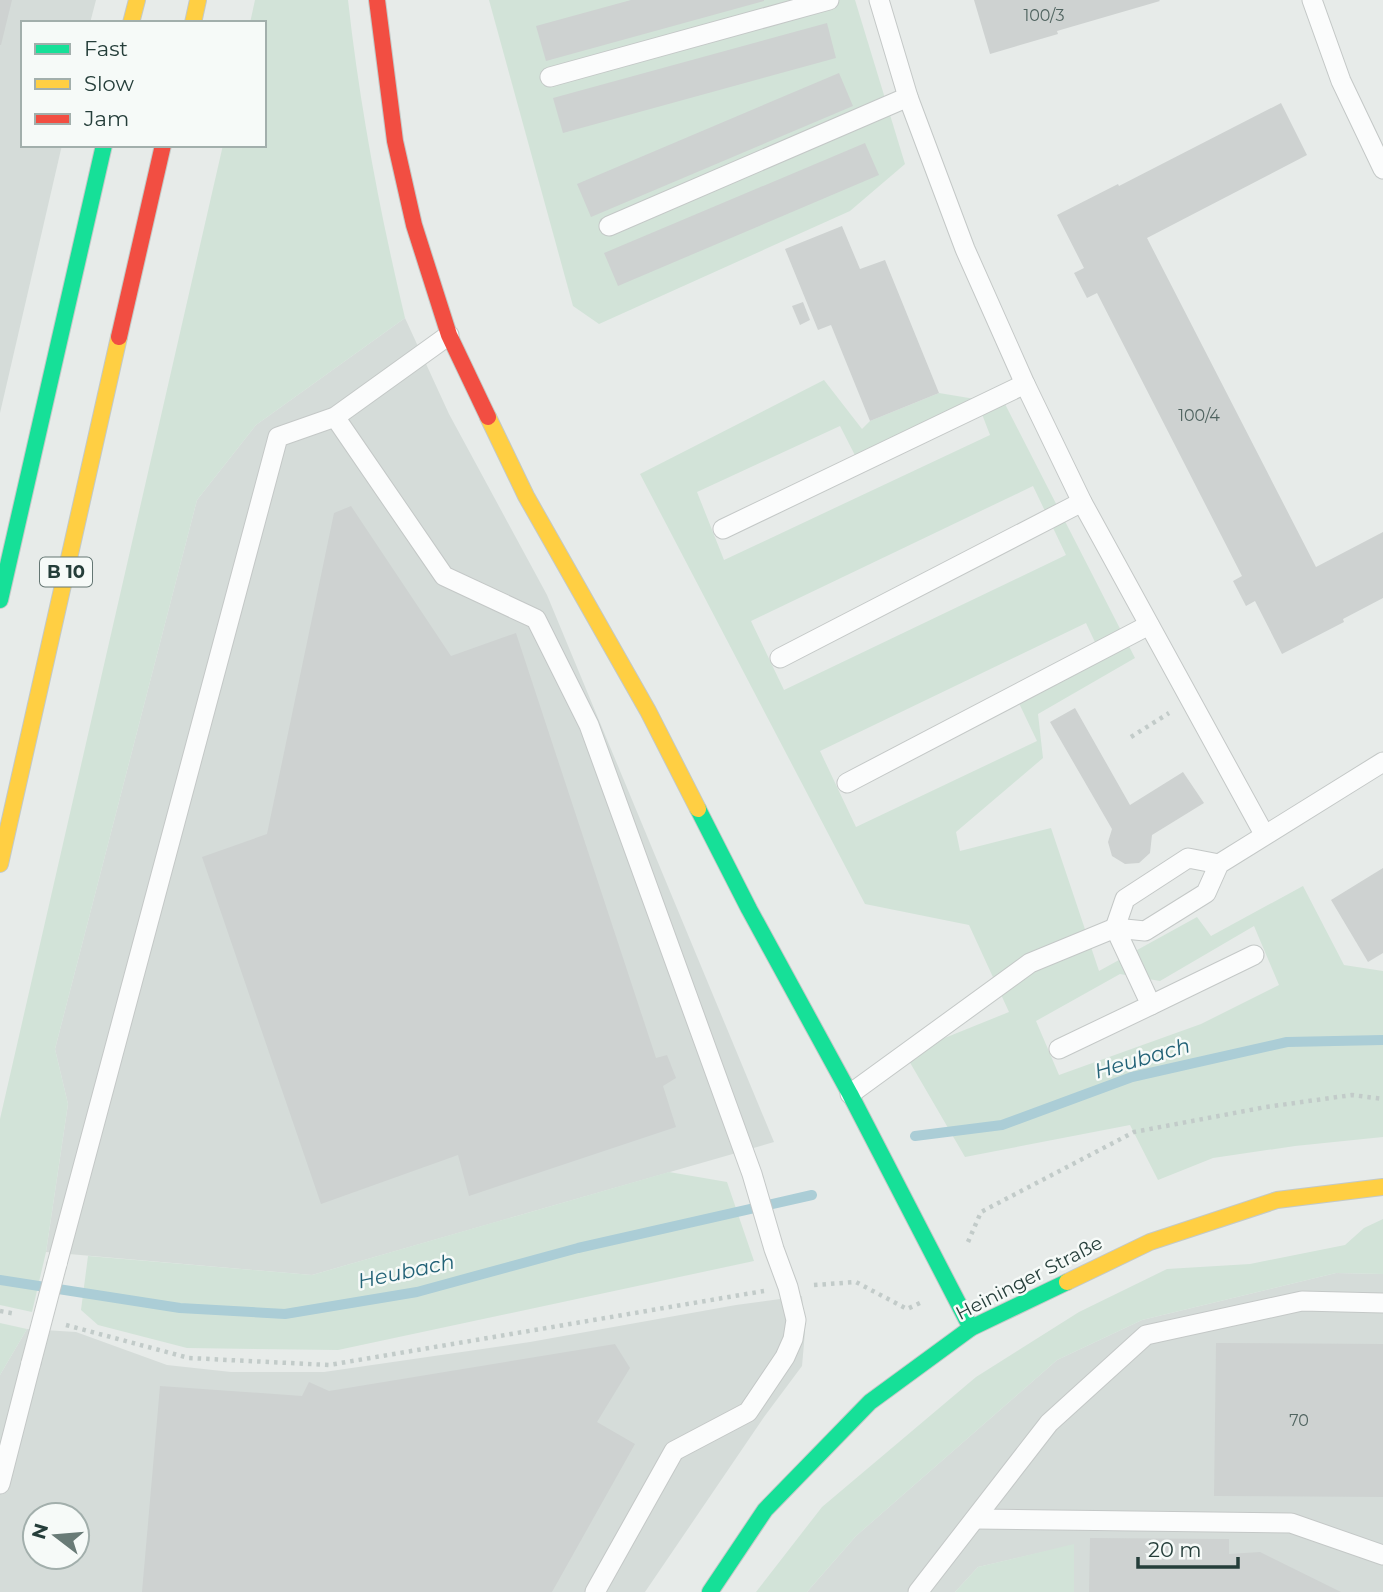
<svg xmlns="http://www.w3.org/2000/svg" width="1383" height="1592" font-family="Montserrat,sans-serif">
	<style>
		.built { fill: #d5dcd9; fill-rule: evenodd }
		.green { fill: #d2e3d8; fill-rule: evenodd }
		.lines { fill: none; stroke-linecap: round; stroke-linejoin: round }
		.stream { stroke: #abcdd6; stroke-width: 10 }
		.building { fill: #ced2d1 }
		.lane-casing { stroke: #c4c8c7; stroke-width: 21 }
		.fast-casing { stroke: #c3c9c7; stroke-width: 18 }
		.slow-casing { stroke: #c3c9c7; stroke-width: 18 }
		.jam-casing { stroke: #c3c9c7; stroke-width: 18 }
		.path { stroke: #c2cbc9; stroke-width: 4.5; stroke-dasharray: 3.5 5; stroke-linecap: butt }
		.lane { stroke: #fbfcfc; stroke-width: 19 }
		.fast { stroke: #16e098; stroke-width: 16 }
		.slow { stroke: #ffcf43; stroke-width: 16 }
		.jam { stroke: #f24e42; stroke-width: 16 }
		.lane-bridge-casing { stroke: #c4c8c7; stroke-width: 21; stroke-linecap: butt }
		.lane-bridge { stroke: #fbfcfc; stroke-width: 19 }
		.labels { text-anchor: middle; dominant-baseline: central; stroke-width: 5; stroke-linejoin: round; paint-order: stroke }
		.number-label { font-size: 16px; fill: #506460 }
		.shield { fill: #f6faf8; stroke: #647673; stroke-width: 2 }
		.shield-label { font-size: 18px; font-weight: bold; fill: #253e3a }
		.street-label { font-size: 19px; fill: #253e3a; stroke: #f6faf8 }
		.water-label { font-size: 21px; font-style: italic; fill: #226277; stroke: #f6faf8 }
	</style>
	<rect width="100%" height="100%" fill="#e7ebe9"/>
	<g class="built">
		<path d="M0,0H96L90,23H23V145H62L0,413Z"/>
		<path d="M405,318L449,414L547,595L774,1142L312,1275L46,1252L68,1104L55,1049L197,500L256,425Z"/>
		<path d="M1336,1273L1383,1274V1592H1074V1545L978,1567L955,1592H807L856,1536L1057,1360L1142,1320Z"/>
		<path d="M802,1296L805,1332L802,1366L764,1417L645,1592H0V1375L27,1329L76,1332L167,1365L231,1372H324L530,1342L736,1305ZM35,1515H77V1557H35Z"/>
	</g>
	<g class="green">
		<path d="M255,0H348C360,108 380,213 405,318L256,425L197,500L55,1049L68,1104L46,1252L32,1312L0,1305V1119L223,145H264V23H250Z"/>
		<path d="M489,0H855L905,164L850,211L599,324L573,306Z"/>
		<path d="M824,380L862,429L870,421L939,393L1005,404L1135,658L1038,714L1043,758L956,832L960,851L1051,828L1099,971L1197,917L1211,936L1303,886L1344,965L1383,971V1137L1295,1146L1213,1158L1158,1180L1130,1125L965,1157L905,1054L1009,1012L969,925L865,904L640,474ZM980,409L990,435L724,560L697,492L840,426L861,467ZM1033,486L1066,555L784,690L751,621ZM1086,623L1101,655L1015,695L1037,741L856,827L820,751ZM1254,926L1279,985L1201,1024L1059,1075L1036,1021L1120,974L1160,981Z"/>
		<path d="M669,1172L727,1182L754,1261L338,1350L187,1348L98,1325L81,1310L88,1256L312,1275Z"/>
		<path d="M1383,1219V1274L1336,1273L1142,1320L1057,1360L856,1536L807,1592H756L822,1507L976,1377L1079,1312L1167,1269L1250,1264L1345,1245L1364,1228Z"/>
		<path d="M0,1323L27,1329L0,1375Z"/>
		<path d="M1074,1544V1592H955L978,1567Z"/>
	</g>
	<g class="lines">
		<g class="stream">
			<path d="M915,1136L1002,1125L1132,1077L1287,1042L1383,1040"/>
			<path d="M0,1280L180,1308L285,1314L417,1292L578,1248L812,1195"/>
		</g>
	</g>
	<g class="building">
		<path d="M0,0H12L1,45H0Z"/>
		<path d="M631,0H764V1L546,61L536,26Z"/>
		<path d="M974,0H1159L1160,1L1057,31L1058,34L990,54Z"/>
		<path d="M827,23L836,58L563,133L553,98Z"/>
		<path d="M839,73L853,106L591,217L577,184Z"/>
		<path d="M1281,103L1307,155L1147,238L1316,567L1383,532V598L1343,619L1344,622L1282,654L1255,601L1246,606L1233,581L1242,576L1097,293L1087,298L1074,273L1084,268L1057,215L1118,184L1119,186Z"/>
		<path d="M865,143L879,175L618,286L604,253Z"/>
		<path d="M842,226L860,269L885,260L939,393L870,421L831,325L818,330L785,249Z"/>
		<path d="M803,302L810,320L800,325L792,306Z"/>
		<path d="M351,506L451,656L516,633L656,1058L667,1055L676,1078L663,1086L676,1127L469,1196L458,1155L321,1204L202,857L267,834L334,513Z"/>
		<path d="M1075,708L1130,805L1183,772L1204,803L1152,835L1150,853L1139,863L1125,864L1112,856L1108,842L1112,829L1050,722Z"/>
		<path d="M1383,868V953L1368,962L1331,900Z"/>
		<path d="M1216,1343L1383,1344V1497L1214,1496Z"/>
		<path d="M615,1344L630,1368L597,1422L635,1444L552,1592H142L160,1386L302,1396L309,1382L329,1391Z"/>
		<path d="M1090,1538L1229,1539V1554L1260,1552L1341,1592H1089Z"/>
	</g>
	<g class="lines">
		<g class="lane-casing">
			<g id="lane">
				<path d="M879,0L908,97L965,249L1025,384L1082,502L1264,834"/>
				<path d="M1312,0L1341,81L1383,169"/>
				<path d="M550,77L829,0"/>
				<path d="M609,226L908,97"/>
				<path d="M335,417L444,576L536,619L589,725L752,1174L774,1249L788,1287L796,1320L793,1339L785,1357L748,1412L674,1451L595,1592"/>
				<path d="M723,529L1025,384"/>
				<path d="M780,658L1082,502"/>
				<path d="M847,783L1149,625"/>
				<path d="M1151,1005L1254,955"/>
				<path d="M1059,1049L1151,1005L1115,928L1125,899L1188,858L1219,864"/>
				<path d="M850,1094L1030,963L1115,928L1145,931L1206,893L1219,864L1383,762"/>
				<path d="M57,1264L278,437L335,417L449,335"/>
				<path d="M0,1484L31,1363"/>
				<path d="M975,1519L1291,1523L1383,1555"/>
				<path d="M918,1592L1049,1423L1146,1335L1302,1301L1383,1303"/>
			</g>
		</g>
		<g class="fast-casing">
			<g id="fast">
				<path d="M0,600L104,145"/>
				<path d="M698,809L749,909L850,1094L971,1328"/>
				<path d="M710,1592L765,1510L870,1402L971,1328L1067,1282"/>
			</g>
		</g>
		<g class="slow-casing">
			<g id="slow">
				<path d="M131,23L137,0"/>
				<path d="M193,23L198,0"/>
				<path d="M488,417L526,496L648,711L698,809"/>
				<path d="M0,864L119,337"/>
				<path d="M1067,1282L1150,1242L1277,1200L1383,1187"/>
			</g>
		</g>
		<g class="jam-casing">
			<g id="jam">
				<path d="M377,0L395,141L414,225L449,335L488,417"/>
				<path d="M119,337L163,145"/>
			</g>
		</g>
		<g class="path">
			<path d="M1131,737L1169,713"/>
			<path d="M968,1242L981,1212L1134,1132L1266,1107L1352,1095L1383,1099"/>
			<path d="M814,1285L856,1282L907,1309L920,1303"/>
			<path d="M0,1311L16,1314"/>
			<path d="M66,1325L189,1358L329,1365L764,1291"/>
		</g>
		<use href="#lane" class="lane"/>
		<use href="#fast" class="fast"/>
		<use href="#slow" class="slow"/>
		<use href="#jam" class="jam"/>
		<g class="lane-bridge-casing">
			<path id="lane-bridge" d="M31,1363L57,1264"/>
		</g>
		<use href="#lane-bridge" class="lane-bridge"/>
	</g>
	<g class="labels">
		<g class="number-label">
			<text x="1044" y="15">100/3</text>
			<text x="1199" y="415">100/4</text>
			<text x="1299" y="1420">70</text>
		</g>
		<rect class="shield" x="40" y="557.5" width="52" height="29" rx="5"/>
		<g class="shield-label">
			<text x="66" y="572">B 10</text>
		</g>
		<g class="street-label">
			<text transform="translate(1029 1278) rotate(-27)">Heininger Straße</text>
		</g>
		<g class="water-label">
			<text transform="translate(1142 1058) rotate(-16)">Heubach</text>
			<text transform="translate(406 1271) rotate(-12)">Heubach</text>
		</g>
	</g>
	<rect x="21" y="21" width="245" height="126" fill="#f6faf8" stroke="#a2afac" stroke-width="2"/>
	<rect x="35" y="44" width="35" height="10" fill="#16e098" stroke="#a2afac" stroke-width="2"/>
	<text x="84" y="56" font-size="21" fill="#253e3a">Fast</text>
	<rect x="35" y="79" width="35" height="10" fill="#ffcf43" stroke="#a2afac" stroke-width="2"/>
	<text x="84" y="91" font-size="21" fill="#253e3a">Slow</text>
	<rect x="35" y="114" width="35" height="10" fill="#f24e42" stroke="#a2afac" stroke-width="2"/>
	<text x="84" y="126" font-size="21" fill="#253e3a">Jam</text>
	<g transform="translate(56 1536) rotate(286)"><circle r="33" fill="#f6faf8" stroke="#a2afac" stroke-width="2"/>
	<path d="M0-5L12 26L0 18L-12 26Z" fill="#697b77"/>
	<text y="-10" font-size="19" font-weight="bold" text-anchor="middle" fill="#253e3a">N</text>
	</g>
	<path d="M1138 1557v10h100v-10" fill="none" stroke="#253e3a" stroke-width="3.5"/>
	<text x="1148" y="1557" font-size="21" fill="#253e3a" stroke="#f6faf8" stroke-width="5" paint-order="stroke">20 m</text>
</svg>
